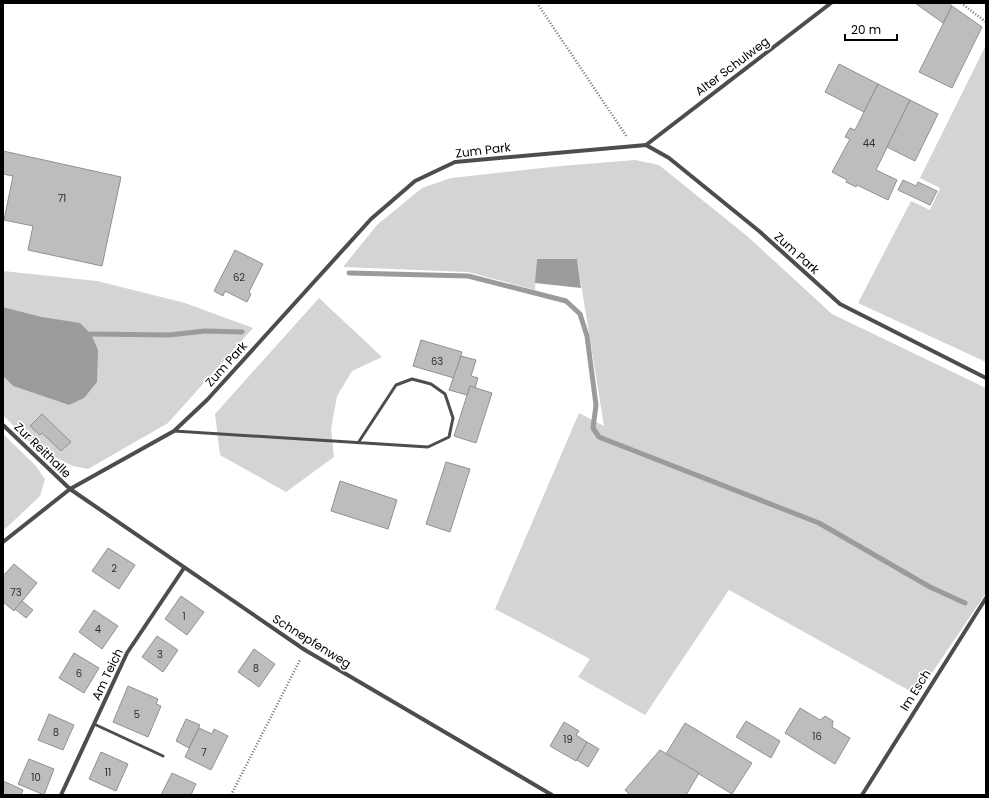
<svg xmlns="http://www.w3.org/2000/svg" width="989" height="798" font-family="Poppins,sans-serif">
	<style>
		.green { fill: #d4d4d4 }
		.water { fill: #9b9b9b }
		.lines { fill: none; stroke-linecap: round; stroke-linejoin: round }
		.stream { stroke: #9b9b9b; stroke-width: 5 }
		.building { fill: #bdbdbd; stroke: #919191 }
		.path { stroke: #6f6f6f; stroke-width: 2.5; stroke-dasharray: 1 2; stroke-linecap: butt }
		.service { stroke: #4d4d4d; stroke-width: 3 }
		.minor { stroke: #4d4d4d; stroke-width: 4 }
		.labels { text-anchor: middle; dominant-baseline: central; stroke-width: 3.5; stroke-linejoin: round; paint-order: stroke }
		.number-label { font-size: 10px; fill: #2f2f2f }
		.street-label { font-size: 12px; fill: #000; stroke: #fff }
	</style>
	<rect width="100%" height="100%" fill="#fff"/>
	<g class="green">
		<path d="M986,45V362L858,303L911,201L930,210L940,188L920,178Z"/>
		<path d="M635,160L659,165L747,236L832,314L986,388V593L917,695L729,590L645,715L578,677L590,659L495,609L579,413L604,426L577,259H537L535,290L468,272L343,267L377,225L422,188L451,178L561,166Z"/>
		<path d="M3,271L97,281L185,303L253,328L168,423L88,469L73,466L33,446L3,415V376L13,386L69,405L42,317L3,307Z"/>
		<path d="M319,298L382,357L352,371L337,396L331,429L334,457L286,492L220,455L215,414Z"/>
		<path d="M3,434L35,465L45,479L40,496L3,531Z"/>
	</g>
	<g class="water">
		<path d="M537,259H577L581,288L535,283Z"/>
		<path d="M3,307L42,317L80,323L91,334L98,350L97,382L84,398L69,405L13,386L3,376Z"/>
	</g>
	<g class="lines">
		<g class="stream">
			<path d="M349,273L468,276L566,301L580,314L587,336L596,405L593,428L599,437L819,523L930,587L965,603"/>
			<path d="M91,334L169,335L205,331L242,332"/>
		</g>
	</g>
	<g class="building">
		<path d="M915,3H948L952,6L943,23Z"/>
		<path d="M952,6L982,27L952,88L919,72Z"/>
		<path d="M839,64L878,84L864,112L825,92Z"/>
		<path d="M878,84L910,100L876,170L897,180L888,200L857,185L856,187L846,182L847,180L832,172L850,139L845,137L850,128L855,130Z"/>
		<path d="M910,100L938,114L915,161L887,147Z"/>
		<path d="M3,151L121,177L102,266L28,250L33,226L4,220L13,176L3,174Z"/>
		<path d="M903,180L916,186L918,182L937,191L930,205L898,190Z"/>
		<path d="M235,250L263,264L249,292L251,294L247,302L225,291L223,296L214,291Z"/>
		<path d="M421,340L462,352L454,378L413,366Z"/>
		<path d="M461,356L476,360L471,376L478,378L475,388L470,386L467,395L449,390Z"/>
		<path d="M470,386L492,393L476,443L454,436Z"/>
		<path d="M42,414L71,442L61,451L42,433L40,435L30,426Z"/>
		<path d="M446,462L470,469L450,532L426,524Z"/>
		<path d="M340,481L397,500L388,529L331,511Z"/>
		<path d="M108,548L135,565L119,589L92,571Z"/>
		<path d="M14,564L37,583L14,611L3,602V576Z"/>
		<path d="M181,596L204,612L187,635L165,619Z"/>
		<path d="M22,601L33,610L26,618L15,609Z"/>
		<path d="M94,610L118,626L102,649L79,632Z"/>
		<path d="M157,636L178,650L163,672L142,657Z"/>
		<path d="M254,649L275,664L259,687L238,672Z"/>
		<path d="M74,653L99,668L84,693L59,678Z"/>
		<path d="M128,686L158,699L156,704L161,706L148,737L113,722Z"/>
		<path d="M800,708L820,720L825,716L833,721L832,727L850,738L835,764L785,733Z"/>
		<path d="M49,714L74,725L63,750L38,740Z"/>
		<path d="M186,719L200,725L189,748L176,741Z"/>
		<path d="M746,721L780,741L771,758L736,737Z"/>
		<path d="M564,722L579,731L576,735L587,742L576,761L550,746Z"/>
		<path d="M685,723L752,763L732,794L666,754Z"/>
		<path d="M199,728L212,734L214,729L228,736L211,770L185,757Z"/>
		<path d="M587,742L599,749L588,767L577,760Z"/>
		<path d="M660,750L699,773L686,795H630L625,790Z"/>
		<path d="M101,752L128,764L116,791L89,779Z"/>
		<path d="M29,759L54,769L44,795L18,784Z"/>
		<path d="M172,773L196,784L191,795H161Z"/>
		<path d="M3,781L23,790L21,795H3Z"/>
	</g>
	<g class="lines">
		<g class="path">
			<path d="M537,3L627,137"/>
			<path d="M961,3L986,22"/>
			<path d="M231,795L300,660"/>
		</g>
		<g class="service">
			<path d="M174,431L428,447L449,437L453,418L445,394L431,384L412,379L396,385L358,443"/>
			<path d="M94,724L163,756"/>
		</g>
		<g class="minor">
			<path d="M646,145L831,3"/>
			<path d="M3,425L70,489L305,650L552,795"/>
			<path d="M3,542L70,489L174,431L207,400L371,219L415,181L455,162L646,145L669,158L759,231L840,304L986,378"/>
			<path d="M61,795L127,653L184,568"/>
			<path d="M862,795L986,598"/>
		</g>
	</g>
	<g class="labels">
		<g class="number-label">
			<text x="869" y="143">44</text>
			<text x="62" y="198">71</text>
			<text x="239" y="277">62</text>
			<text x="437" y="361">63</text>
			<text x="114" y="568">2</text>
			<text x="16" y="592">73</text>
			<text x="184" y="616">1</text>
			<text x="98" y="629">4</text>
			<text x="160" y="654">3</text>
			<text x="256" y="668">8</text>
			<text x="79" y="673">6</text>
			<text x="137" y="714">5</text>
			<text x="56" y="732">8</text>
			<text x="817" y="736">16</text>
			<text x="568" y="739">19</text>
			<text x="204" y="752">7</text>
			<text x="108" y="772">11</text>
			<text x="36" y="777">10</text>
		</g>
		<g class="street-label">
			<text transform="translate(732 66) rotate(-37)">Alter Schulweg</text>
			<text transform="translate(483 150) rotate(-7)">Zum Park</text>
			<text transform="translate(797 253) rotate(42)">Zum Park</text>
			<text transform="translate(226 364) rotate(-48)">Zum Park</text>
			<text transform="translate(43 450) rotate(44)">Zur Reithalle</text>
			<text transform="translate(312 641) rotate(32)">Schnepfenweg</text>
			<text transform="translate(107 674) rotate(-64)">Am Teich</text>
			<text transform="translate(915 690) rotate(-58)">Im Esch</text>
		</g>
	</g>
	<rect width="989" height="798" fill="none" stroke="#000000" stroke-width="8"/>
	<path d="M845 34v6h52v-6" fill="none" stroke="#000000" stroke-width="2"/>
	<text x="851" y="34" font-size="12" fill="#000000" stroke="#ffffff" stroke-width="3" paint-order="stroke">20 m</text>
</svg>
